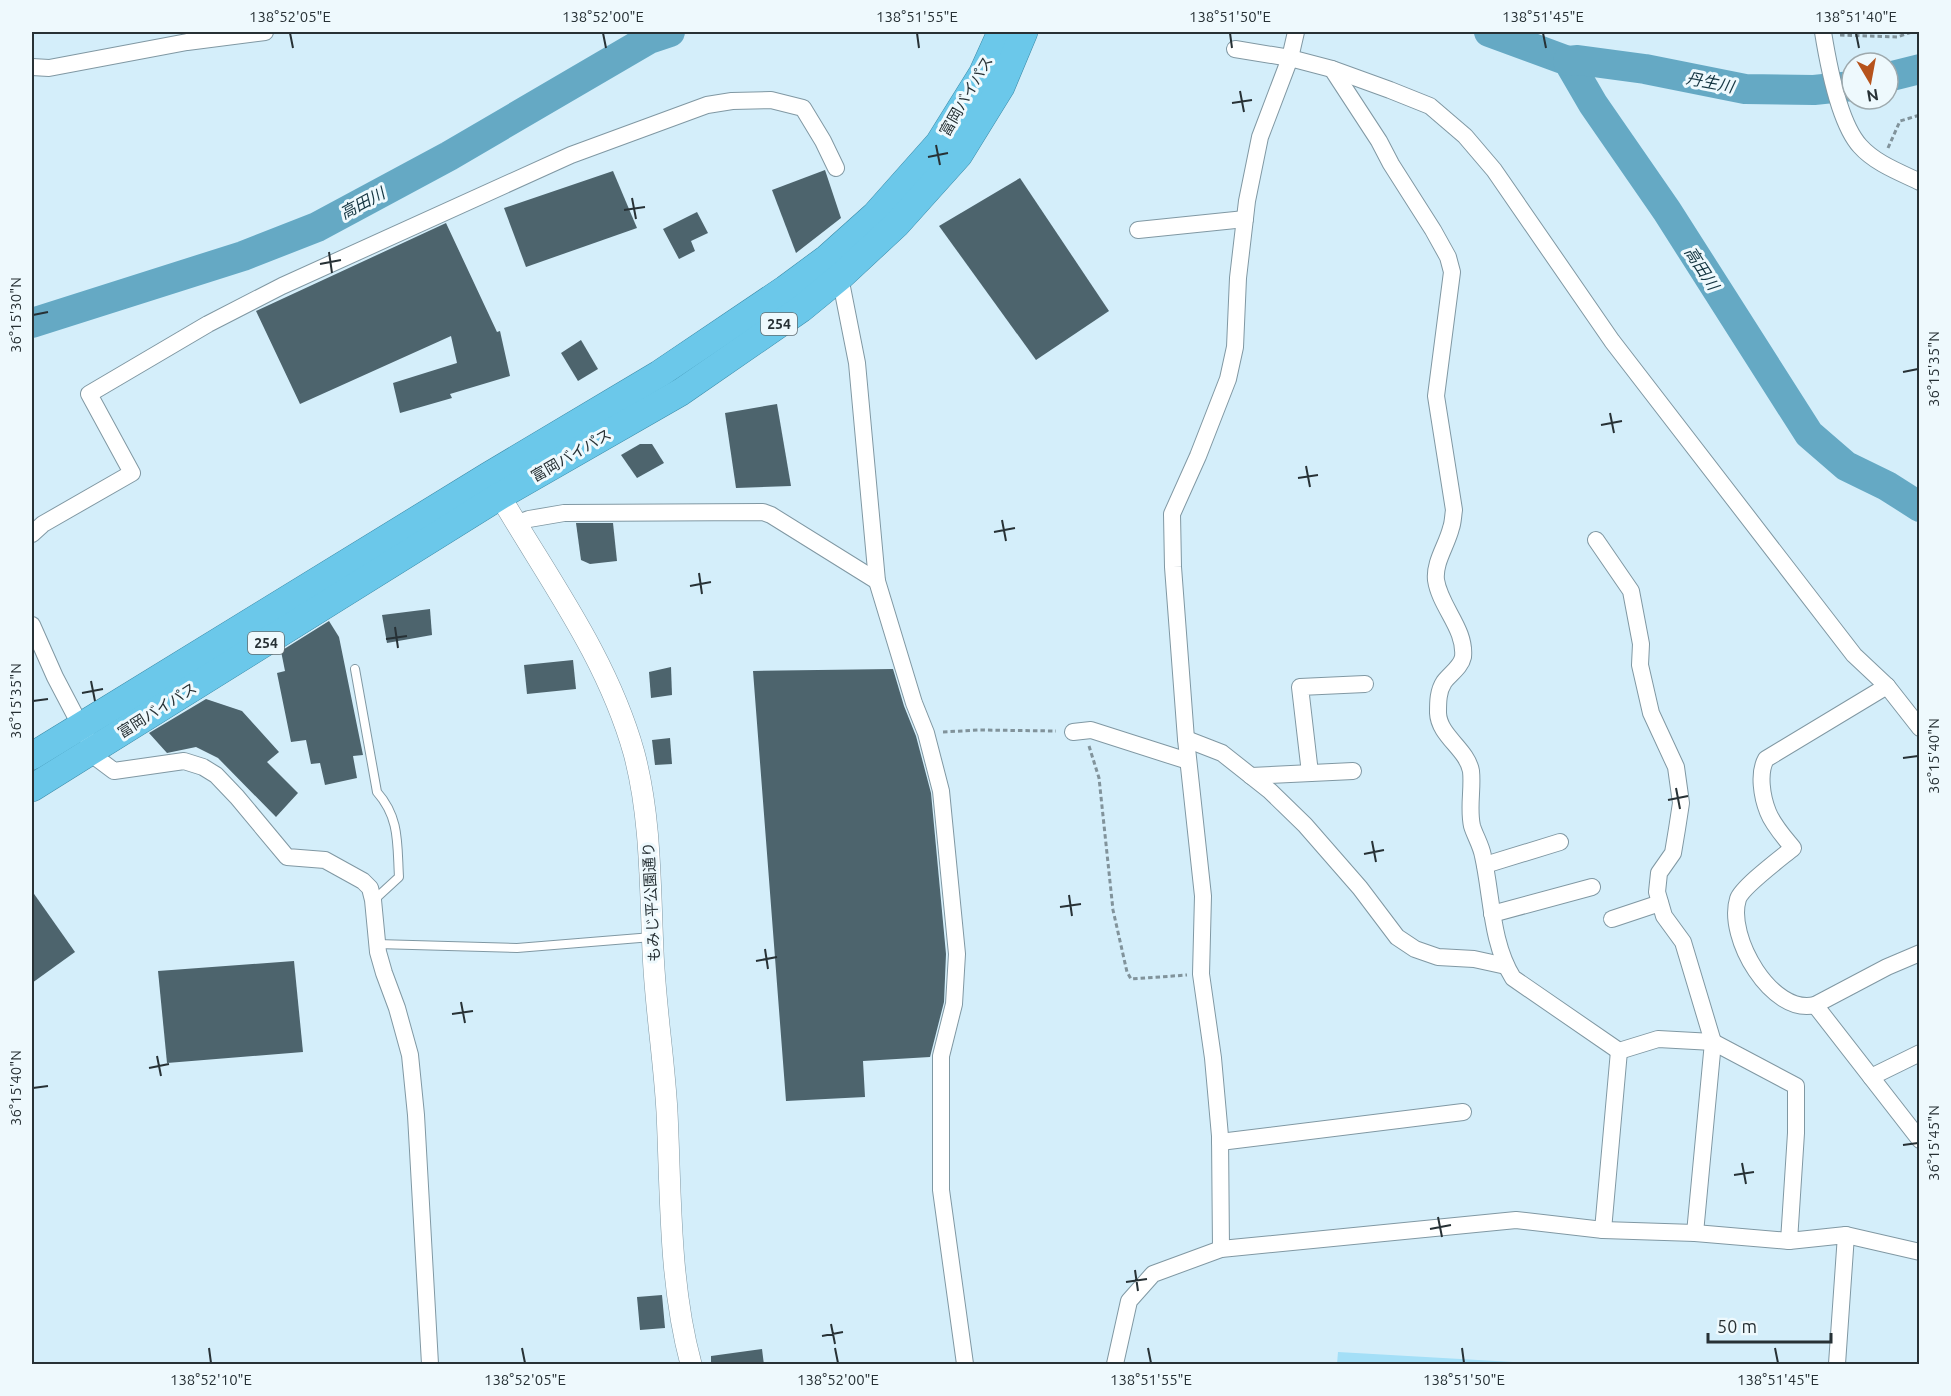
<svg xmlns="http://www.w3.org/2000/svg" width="1951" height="1396" font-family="Ubuntu,'Noto Sans JP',sans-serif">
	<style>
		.green { fill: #a4dff7 }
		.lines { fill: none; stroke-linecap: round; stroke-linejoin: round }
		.river { stroke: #65a9c4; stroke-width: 30 }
		.building { fill: #4d646d }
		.service-casing { stroke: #8098a3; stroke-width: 10 }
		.minor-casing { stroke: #8098a3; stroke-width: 18 }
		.tertiary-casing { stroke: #8098a3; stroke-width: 22 }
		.trunk-casing { stroke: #3b8aa7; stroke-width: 28 }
		.path { stroke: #81939b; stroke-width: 3; stroke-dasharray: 4.5 3; stroke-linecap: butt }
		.service { stroke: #fff; stroke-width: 8 }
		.minor { stroke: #fff; stroke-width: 16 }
		.tertiary { stroke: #fff; stroke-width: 21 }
		.trunk { stroke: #6bc8ea; stroke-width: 27 }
		.ticks { fill: none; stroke: #273135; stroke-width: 2 }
		.labels { text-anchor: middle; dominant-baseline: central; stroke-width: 6; stroke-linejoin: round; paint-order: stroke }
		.shield { fill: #eef9fd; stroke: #636d71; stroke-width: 1.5 }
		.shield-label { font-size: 14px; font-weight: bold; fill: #273135 }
		.street-label { font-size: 15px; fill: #273135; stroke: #eef9fd }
		.water-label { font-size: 16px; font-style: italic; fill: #143541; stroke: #eef9fd }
		.neatline { fill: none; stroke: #273135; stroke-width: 2 }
		.ticks-label { font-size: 15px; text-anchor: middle; fill: #273135 }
	</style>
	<rect width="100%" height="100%" fill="#d4eefa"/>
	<path class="green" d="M1338,1352L1548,1364H1337Z"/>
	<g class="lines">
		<g class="river">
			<path d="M1489,32L1568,61L1593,104L1667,211L1809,434L1846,466L1887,486L1920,507"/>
			<path d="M1568,61L1578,60L1645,69L1745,89L1814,90L1852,86"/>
			<path d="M1888,77L1920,69"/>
			<path d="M32,323L243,256L317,227L449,156L649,39L670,32"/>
		</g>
	</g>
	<g class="building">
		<path d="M825,170L841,218L796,253L772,190Z"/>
		<path d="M613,171L637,228L526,267L504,208Z"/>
		<path d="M1020,178L1109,311L1036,360L939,226Z"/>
		<path d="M697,212L708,233L691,241L695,251L679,259L663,229Z"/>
		<path d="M446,223L497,332L500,331L510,376L450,394L452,398L400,413L393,383L457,363L451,336L300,404L256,311Z"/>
		<path d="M581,340L598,369L578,381L561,353Z"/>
		<path d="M777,404L791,486L736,488L725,413Z"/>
		<path d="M640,444H652L664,463L637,478L621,455Z"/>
		<path d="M576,523H613L617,561L590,564L581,560Z"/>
		<path d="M430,609L432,635L387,643L382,615Z"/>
		<path d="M329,621L339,637L363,755L353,756L357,778L325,785L320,763L311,764L306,740L291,742L277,673L285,671L281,651Z"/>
		<path d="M573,660L576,689L527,694L524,665Z"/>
		<path d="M671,667L672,695L651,698L649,672Z"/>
		<path d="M893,669L904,706L916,736L931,793L946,954L944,1002L930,1057L863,1061L865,1097L786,1101L753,671Z"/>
		<path d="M206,699L242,711L279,752L267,762L298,793L276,817L218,758L196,747L167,753L149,733Z"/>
		<path d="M670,738L672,764L655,765L652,740Z"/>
		<path d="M32,891L75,952L32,983Z"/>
		<path d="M294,961L303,1052L167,1063L158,971Z"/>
		<path d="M662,1295L665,1328L640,1330L637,1297Z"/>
		<path d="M762,1349L764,1365H711V1356Z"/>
	</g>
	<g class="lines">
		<g class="service-casing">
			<g id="service">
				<path d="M355,669L377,792C400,818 397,844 399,877L374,900"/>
				<path d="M377,944L517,948L652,937"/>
			</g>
		</g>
		<g class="minor-casing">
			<g id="minor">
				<path d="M1823,32C1828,63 1839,123 1860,146C1875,163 1899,172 1920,182"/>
				<path d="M1235,49L1290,58L1332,69L1390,90L1430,106L1465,136L1494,170L1612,341L1854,655L1887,686L1920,728"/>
				<path d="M32,67L49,68L187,42L265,32"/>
				<path d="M1332,69L1379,141L1391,164L1433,230L1448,257L1452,272L1436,396L1454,510C1453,516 1453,523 1451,528C1447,545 1434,562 1436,580C1440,607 1466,629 1463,657C1461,667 1450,674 1444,682C1438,691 1438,702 1438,713C1439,736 1467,749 1471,771C1473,789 1468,808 1472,826C1475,836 1481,845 1483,856C1492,896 1491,943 1513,978L1619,1051L1658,1039L1713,1042L1796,1086V1133L1789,1241"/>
				<path d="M1138,230L1245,219"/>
				<path d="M840,277L857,363L877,581L914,703L926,733L941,791L957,954L954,1004L941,1056V1190L965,1364"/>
				<path d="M518,523L529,519L564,513L763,512L771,515L877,581"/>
				<path d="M32,534L43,524L132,473L89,394L208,324L282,286L571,155L707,105L732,101L771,100L803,108L823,141L836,168"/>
				<path d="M1596,540L1631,591L1641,644L1640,665L1651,713L1676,767L1681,803L1677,829L1673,853L1659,873L1657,892L1664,916L1683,942L1713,1042L1695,1233"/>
				<path d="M32,625L55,677L98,759L114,771L184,761L203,767L216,775L237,797L287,857L325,860L363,881L370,888L373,900L378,952L384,973L397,1008L410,1055L416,1115L430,1364"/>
				<path d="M1887,686L1766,759C1758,773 1762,797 1768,812C1773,825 1784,837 1793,848C1781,858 1742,887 1738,899C1726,937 1772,1016 1815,1005L1887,967L1920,953"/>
				<path d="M1073,732L1091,730L1188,761"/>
				<path d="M1186,739L1222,753L1270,791L1305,825L1360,888L1397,937L1415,949L1438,957L1474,959L1506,966"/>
				<path d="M1310,773L1300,687L1365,684"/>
				<path d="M1251,776L1353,771"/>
				<path d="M1485,865L1560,842"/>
				<path d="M1492,914L1592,887"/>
				<path d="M1612,919L1660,903"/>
				<path d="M1815,1005L1920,1140"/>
				<path d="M1871,1077L1920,1053"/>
				<path d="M1220,1142L1463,1112"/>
				<path d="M1603,1230L1619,1051"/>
				<path d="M1846,1235L1920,1252"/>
				<path d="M1221,1249L1220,1136L1213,1058L1201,974L1203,896L1186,739L1173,567L1172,514L1198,456L1228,379L1235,347L1238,278L1247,201L1260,137L1290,58L1296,32"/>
				<path d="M1115,1364L1129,1301L1153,1274L1221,1249L1516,1220L1603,1230L1695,1233L1789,1241L1846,1235L1837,1364"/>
			</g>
		</g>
		<g class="tertiary-casing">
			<path id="tertiary" d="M493,484C543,572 606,653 634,753C651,817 650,885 653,951C655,1004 664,1058 667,1112C671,1195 669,1283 691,1364"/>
		</g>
		<g class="trunk-casing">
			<g id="trunk">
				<path d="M32,756L488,476L659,374L785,289L827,258L875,215L939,143L982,74L1001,32"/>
				<path d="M32,788L500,496L681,392L801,309L840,277L897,224L959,155L1001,87L1024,32"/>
			</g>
		</g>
		<g class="path">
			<path d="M1840,35L1897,37L1912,32"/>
			<path d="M1888,148L1900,121L1920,115"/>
			<path d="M943,732L979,730L1056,731"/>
			<path d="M1089,746L1099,778L1113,910L1127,972L1131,979L1187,975"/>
		</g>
		<use href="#service" class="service"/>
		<use href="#minor" class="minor"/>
		<use href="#tertiary" class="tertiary"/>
		<use href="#trunk" class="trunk"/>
	</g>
	<path class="ticks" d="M290,33L293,48M603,33L606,48M917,33L919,48M1230,33L1232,48M1543,33L1546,48M1856,33L1859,48M1240,91L1244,112M1232,103L1252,100M936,145L940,165M928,157L948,153M632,198L636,219M624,210L645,207M329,252L332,273M320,264L341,260M33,315L48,312M1903,372L1918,369M1610,413L1614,433M1601,425L1622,421M1306,466L1310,487M1298,478L1318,475M1002,520L1006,541M994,532L1015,528M699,573L702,594M690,586L711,582M395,627L398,648M386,639L407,636M91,681L95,701M82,693L103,689M33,701L48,699M1903,758L1918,756M1676,788L1680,809M1668,800L1688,796M1372,841L1376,862M1364,854L1384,850M1069,895L1072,916M1060,907L1081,904M765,949L768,969M756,961L777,957M461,1002L465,1023M452,1014L473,1011M157,1056L161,1076M149,1068L169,1064M33,1088L48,1086M1903,1145L1918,1143M1742,1163L1746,1184M1734,1175L1754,1172M1438,1217L1442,1237M1430,1229L1451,1225M1135,1270L1138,1291M1126,1282L1147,1279M831,1324L835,1344M822,1336L843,1332M209,1348L211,1363M522,1348L525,1363M835,1348L838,1363M1148,1348L1151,1363M1462,1348L1464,1363M1775,1348L1778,1363"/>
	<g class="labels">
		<g class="shield">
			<rect x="761" y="313" width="36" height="22" rx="4.5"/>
			<rect x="248" y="632" width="36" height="22" rx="4.5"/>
		</g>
		<g class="shield-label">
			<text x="779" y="324">254</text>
			<text x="266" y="643">254</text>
		</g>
		<g class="street-label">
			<text transform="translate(966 96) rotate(-60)">富岡バイパス</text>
			<text transform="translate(571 455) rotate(-30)">富岡バイパス</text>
			<text transform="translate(157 710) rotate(-32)">富岡バイパス</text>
			<text transform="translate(651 902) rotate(-93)">もみじ平公園通り</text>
		</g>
		<g class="water-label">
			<text transform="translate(1710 82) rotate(11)">丹生川</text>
			<text transform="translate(362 203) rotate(-28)">高田川</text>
			<text transform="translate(1702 268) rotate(57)">高田川</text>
		</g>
	</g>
	<rect width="1951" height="1396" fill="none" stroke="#eef9fd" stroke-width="66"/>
	<g transform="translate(1870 81) rotate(170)"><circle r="28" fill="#eef9fd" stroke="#9ea9ad" stroke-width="1.5"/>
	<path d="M0-4.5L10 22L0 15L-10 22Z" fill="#b6531c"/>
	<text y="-9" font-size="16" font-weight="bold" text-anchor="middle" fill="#273135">N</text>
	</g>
	<path d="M1708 1333v9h123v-9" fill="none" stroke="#273135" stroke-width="3"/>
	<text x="1717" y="1333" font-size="18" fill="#273135" stroke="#eef9fd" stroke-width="4.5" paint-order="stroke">50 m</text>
	<rect x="33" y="33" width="1885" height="1330" class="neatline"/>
	<g class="ticks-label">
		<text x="290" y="22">138°52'05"E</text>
		<text x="603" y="22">138°52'00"E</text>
		<text x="917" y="22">138°51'55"E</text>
		<text x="1230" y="22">138°51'50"E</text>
		<text x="1543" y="22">138°51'45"E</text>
		<text x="1856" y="22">138°51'40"E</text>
		<text transform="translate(16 315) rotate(-90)" y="5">36°15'30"N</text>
		<text transform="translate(1934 369) rotate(-90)" y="5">36°15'35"N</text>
		<text transform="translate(16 701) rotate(-90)" y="5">36°15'35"N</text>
		<text transform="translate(1934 756) rotate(-90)" y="5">36°15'40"N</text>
		<text transform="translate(16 1088) rotate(-90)" y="5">36°15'40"N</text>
		<text transform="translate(1934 1143) rotate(-90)" y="5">36°15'45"N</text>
		<text x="211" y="1385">138°52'10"E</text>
		<text x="525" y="1385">138°52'05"E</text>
		<text x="838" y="1385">138°52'00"E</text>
		<text x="1151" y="1385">138°51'55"E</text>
		<text x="1464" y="1385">138°51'50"E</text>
		<text x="1778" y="1385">138°51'45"E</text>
	</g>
</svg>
